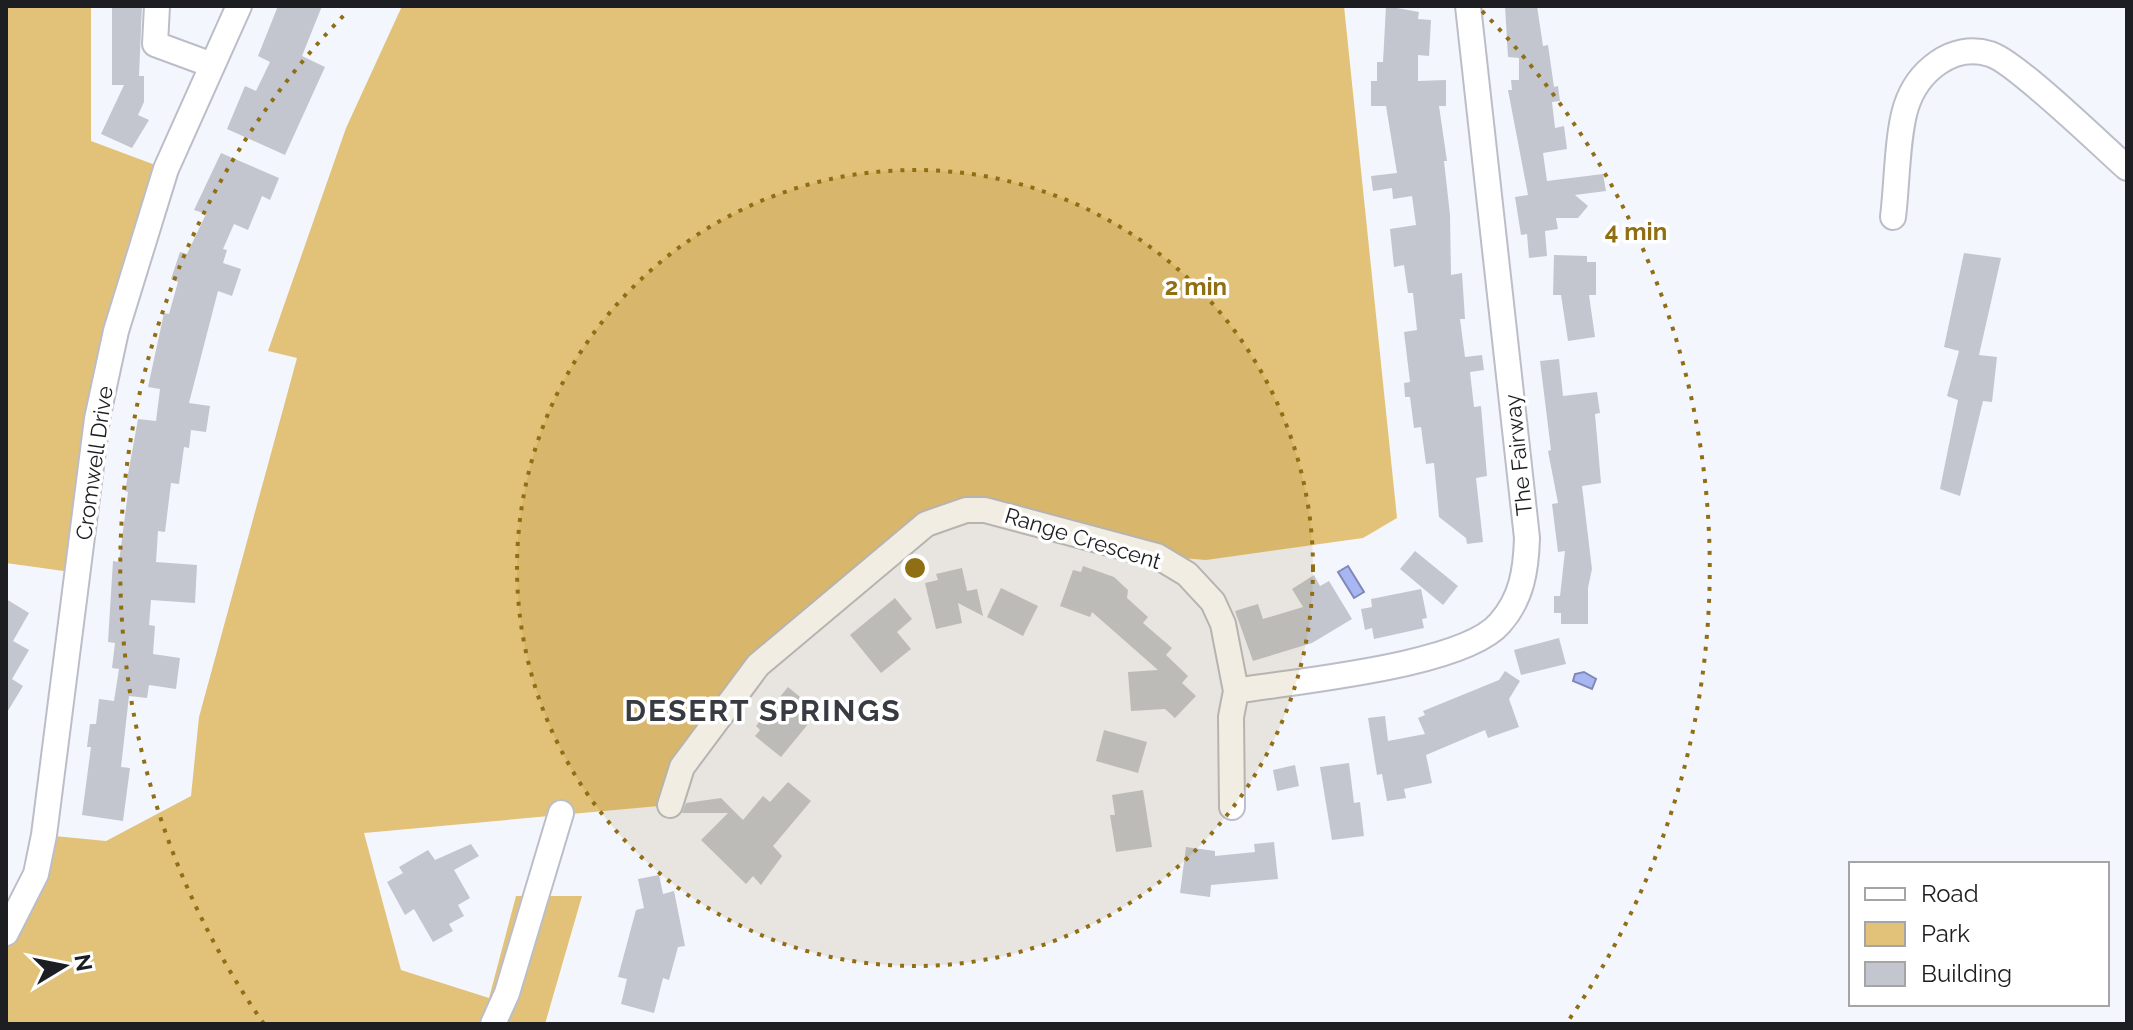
<svg xmlns="http://www.w3.org/2000/svg" width="2133" height="1030" font-family="Raleway,sans-serif">
	<style>
		.green { fill: #e2c279 }
		.water { fill: #a8b7f4; stroke: #7e89b5; stroke-width: 2 }
		.building { fill: #c3c6cf }
		.lines { fill: none; stroke-linecap: round; stroke-linejoin: round }
		.minor-casing { stroke: #bbbec8; stroke-width: 28 }
		.minor { stroke: #fff; stroke-width: 24 }
		.ring { fill: none; stroke: #906f14; stroke-width: 4; stroke-dasharray: 4 8 }
		.labels { text-anchor: middle; dominant-baseline: central; stroke-width: 7; stroke-linejoin: round; paint-order: stroke }
		.street-label { font-size: 22px; fill: #1d1e21; stroke: #fff }
		.district-label { font-size: 30px; font-weight: bold; letter-spacing: 2px; fill: #393b43; stroke: #fff }
		.centre { fill: #906f14; stroke: #fff; stroke-width: 4 }
		.ring-label { font-size: 24px; text-anchor: middle; font-weight: bold; fill: #906f14; stroke: #fff; stroke-width: 7; stroke-linejoin: round; paint-order: stroke }
	</style>
	<rect width="100%" height="100%" fill="#f4f6fe"/>
	<g class="green">
		<path d="M6,6H91V141L166,169L116,331L78,573L6,563Z"/>
		<path d="M402,6H1344L1397,518L1363,538L1206,560L1157,556L953,514L758,665L670,805L364,833L401,970L489,998L516,896H582L545,1024H6V933L44,835L106,841L191,796L199,717L297,358L268,351L346,128Z"/>
	</g>
	<g class="water">
		<path d="M1348,566L1364,592L1354,598L1338,572Z"/>
		<path d="M1584,672L1596,679L1592,689L1573,681L1575,674Z"/>
	</g>
	<g class="building">
		<path d="M112,6H142L139,76H144V102L138,115L149,120L132,148L101,134L124,85H112Z"/>
		<path d="M278,6H322L302,56L325,67L285,155L227,129L245,86L256,91L270,62L258,56Z"/>
		<path d="M1386,6L1419,12L1418,19L1431,20L1429,56L1418,55V81L1446,80V106H1439L1447,161H1444L1450,215L1451,275L1462,273L1465,319H1460L1465,357L1482,355L1484,370L1470,372L1474,407L1481,406L1487,476L1476,478L1483,542L1467,544L1466,538L1439,517L1434,463L1426,464L1421,427L1414,428L1410,397H1405L1404,383L1410,382L1404,332L1417,330L1413,293H1408L1404,265L1394,267L1390,229L1416,225L1412,196L1393,199L1392,188L1373,191L1371,176L1397,173L1386,106H1371V81H1377V62H1383Z"/>
		<path d="M1505,6H1537L1543,46L1548,45L1554,87L1558,86L1560,101L1552,102L1555,128L1564,126L1567,149L1543,153L1547,181L1603,174L1606,191L1575,195L1588,206L1578,218H1556L1558,229L1545,231L1547,256L1529,258L1527,234L1521,235L1515,197L1528,195L1508,90H1512L1511,80H1519V58L1508,57Z"/>
		<path d="M221,153L279,178L270,200L262,196L248,230L234,224L223,249L227,250L223,263L241,269L232,296L218,291L189,403L210,406L206,432L191,430L189,448L184,447L179,484L171,483L165,532L158,531L156,562L197,565L195,603L151,600L149,625L155,626L153,654L180,658L176,689L149,685L147,698L129,696L121,767L130,768L123,821L82,815L91,747H87L90,724H96L99,699L114,701L119,669L112,668L115,643L108,642L113,561L119,562L128,492L125,491L138,419L156,421L160,389L148,387L164,313L169,314L178,282L171,279L180,252L187,254L206,214L194,210Z"/>
		<path d="M1964,253L2001,258L1979,355L1997,357L1992,402L1983,401L1960,496L1940,489L1958,400L1947,396L1959,351L1944,347Z"/>
		<path d="M1554,255L1587,256V262H1596V295H1589L1595,337L1568,341L1561,295H1553Z"/>
		<path d="M1559,359L1563,396L1597,392L1600,413L1595,414L1601,483L1582,486L1592,569L1588,588V624H1561V613H1554V596H1560L1565,551L1558,552L1552,504L1558,503L1548,451L1551,450L1540,361Z"/>
		<path d="M1415,551L1458,586L1443,605L1400,569Z"/>
		<path d="M1083,566L1114,577L1128,590L1127,598L1148,617L1143,623L1172,648L1166,655L1188,676L1182,683L1196,696L1175,718L1165,709L1131,711L1128,672L1158,670L1092,612L1090,617L1060,606L1073,570L1081,572Z"/>
		<path d="M962,568L967,591L977,589L983,616L958,603L962,623L936,629L925,583L938,580L936,574Z"/>
		<path d="M1314,575L1320,586L1329,581L1352,619L1312,643L1253,661L1235,611L1258,604L1263,619L1303,607L1292,589Z"/>
		<path d="M1001,588L1038,606L1023,636L987,617Z"/>
		<path d="M1421,589L1427,618L1422,619L1424,628L1374,639L1372,628L1365,630L1361,609L1372,607L1371,599Z"/>
		<path d="M895,598L912,619L897,632L911,649L881,673L850,635Z"/>
		<path d="M6,599L29,613L13,641L29,650L12,679L23,686L6,714Z"/>
		<path d="M1559,638L1566,664L1521,675L1514,650Z"/>
		<path d="M1505,671L1520,681L1509,699L1519,727L1488,738L1485,730L1426,755L1432,783L1404,789L1406,798L1387,801L1382,774L1377,775L1368,718L1385,716L1388,741L1425,734L1418,718L1425,715L1423,711L1499,680Z"/>
		<path d="M788,687L818,712L781,757L755,736L760,730L756,726Z"/>
		<path d="M1104,730L1147,742L1138,773L1096,761Z"/>
		<path d="M1349,763L1354,803L1360,802L1364,836L1332,840L1320,767Z"/>
		<path d="M1295,765L1299,786L1277,791L1273,770Z"/>
		<path d="M788,782L811,801L773,846L782,856L761,885L753,876L746,884L701,840L728,813H682L686,803L721,798L743,820L763,796L770,802Z"/>
		<path d="M1143,790L1152,847L1116,852L1110,815H1115L1112,795Z"/>
		<path d="M1274,842L1278,879L1211,885L1210,897L1180,893L1186,847L1215,851V856L1255,852L1254,844Z"/>
		<path d="M471,844L479,856L454,870L470,898L458,905L464,916L449,924L453,931L433,942L414,909L405,915L387,882L403,873L399,867L428,850L435,860Z"/>
		<path d="M659,875L663,894L674,891L685,946L678,947L669,980L663,978L654,1013L621,1004L627,979L618,977L636,910L644,908L638,879Z"/>
	</g>
	<g class="lines">
		<g class="minor-casing">
			<g id="minor">
				<path d="M157,6L155,44L212,65"/>
				<path d="M1893,217C1897,186 1897,135 1906,107C1917,72 1952,42 1990,54C2015,61 2102,146 2127,168"/>
				<path d="M1236,691C1295,681 1464,666 1500,623C1522,598 1526,570 1527,538L1468,6"/>
				<path d="M670,805L682,767L758,665L926,524L966,510H985L1157,556L1187,574L1213,602L1223,624L1236,691L1231,717L1232,807"/>
				<path d="M6,933L36,874L44,835L97,419L116,331L166,169L239,6"/>
				<path d="M493,1024L507,993L561,813"/>
			</g>
		</g>
		<use href="#minor" class="minor"/>
	</g>
	<circle cx="915" cy="568" r="398" fill="#906f14" fill-opacity=".12"/>
	<g class="ring">
		<circle cx="915" cy="568" r="398"/>
		<path d="M264 1024A795 795 0 0 1 348 11M1482 11A795 795 0 0 1 1566 1024"/>
	</g>
	<g class="labels">
		<g class="street-label">
			<text transform="translate(1518 455) rotate(-96)">The Fairway</text>
			<text transform="translate(94 463) rotate(-82)">Cromwell Drive</text>
			<text transform="translate(1083 538) rotate(17)">Range Crescent</text>
		</g>
		<g class="district-label">
			<text x="763" y="710">DESERT SPRINGS</text>
		</g>
	</g>
	<circle cx="915" cy="568" r="12" class="centre"/>
	<g class="ring-label">
		<text x="1636" y="240">4 min</text>
		<text x="1196" y="295">2 min</text>
	</g>
	<rect width="2133" height="1030" fill="none" stroke="#1d1e21" stroke-width="16"/>
	<rect x="1849" y="862" width="260" height="144" fill="#ffffff" stroke="#a5a5a6" stroke-width="2"/>
	<rect x="1865" y="888" width="40" height="12" fill="#ffffff" stroke="#a5a5a6" stroke-width="2"/>
	<text x="1921" y="902" font-size="24" fill="#1d1e21">Road</text>
	<rect x="1865" y="922" width="40" height="24" fill="#e2c279" stroke="#a5a5a6" stroke-width="2"/>
	<text x="1921" y="942" font-size="24" fill="#1d1e21">Park</text>
	<rect x="1865" y="962" width="40" height="24" fill="#c3c6cf" stroke="#a5a5a6" stroke-width="2"/>
	<text x="1921" y="982" font-size="24" fill="#1d1e21">Building</text>
	<g transform="translate(64 966) rotate(80)" stroke="#ffffff" stroke-width="6" paint-order="stroke">
	<path d="M0-6L14 30L0 20L-14 30Z" fill="#1d1e21"/>
	<text y="-12" font-size="22" font-weight="bold" text-anchor="middle" fill="#1d1e21">N</text>
	</g>
</svg>
